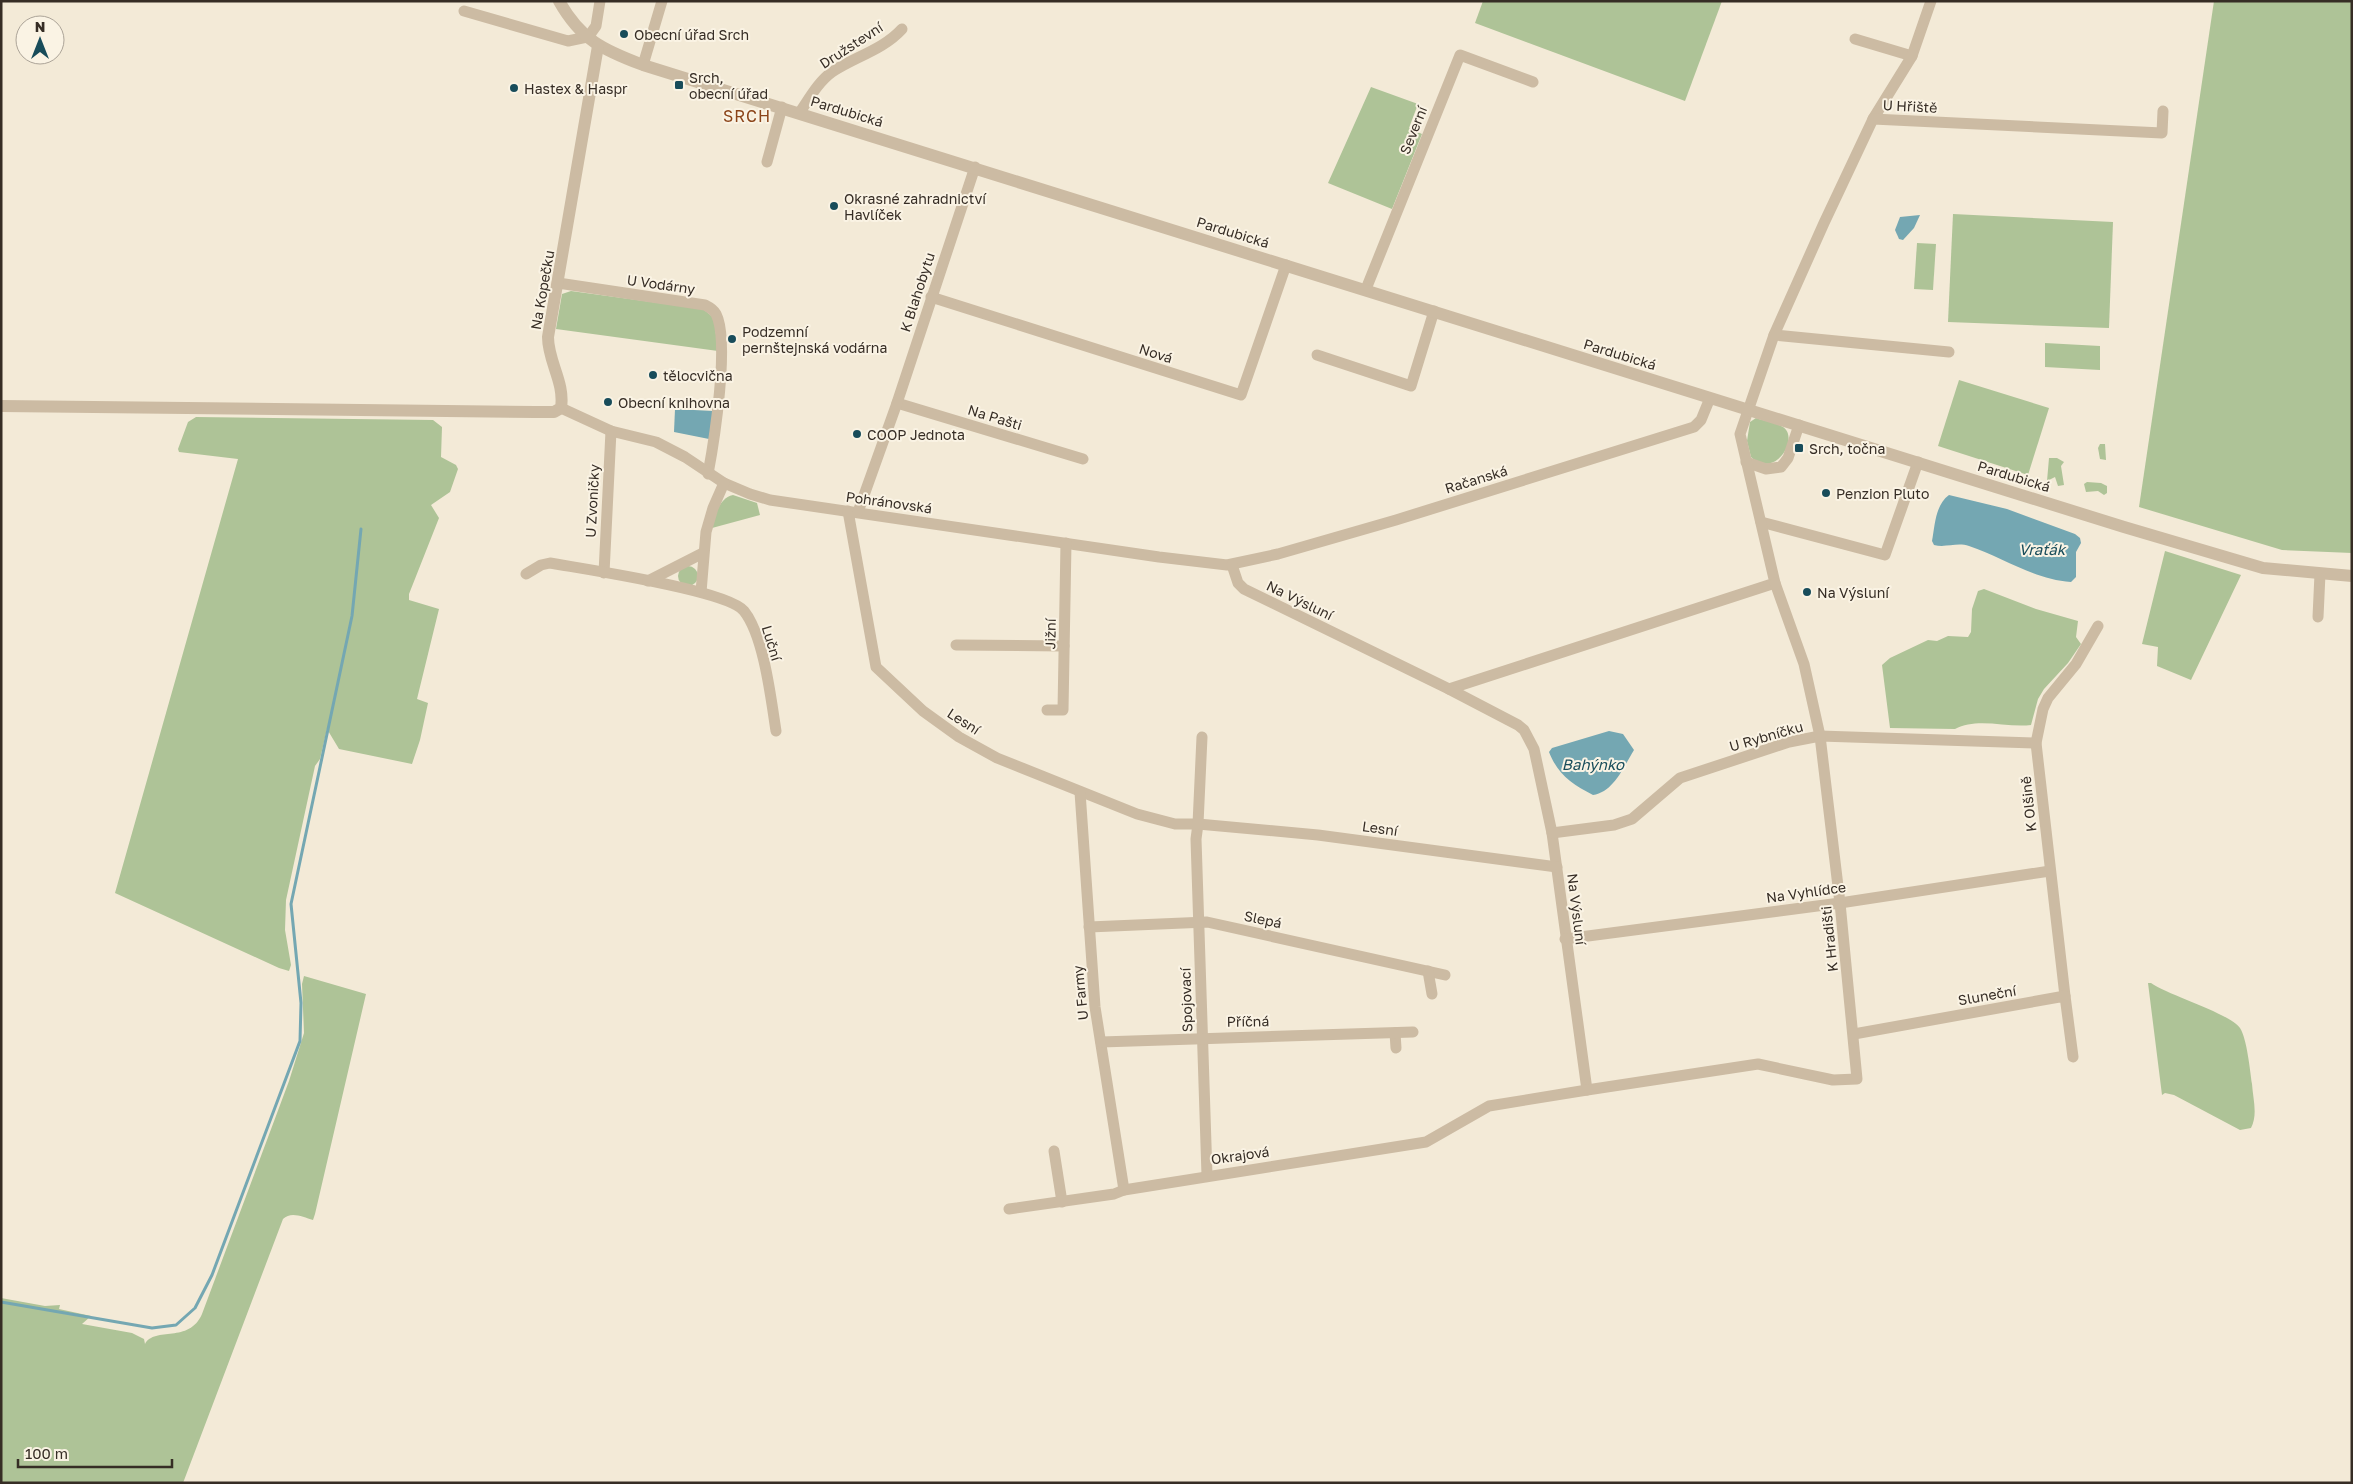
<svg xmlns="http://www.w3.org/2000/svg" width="2353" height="1484" font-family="'Golos Text',sans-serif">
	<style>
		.green { fill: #aec397 }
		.water { fill: #74a7b2 }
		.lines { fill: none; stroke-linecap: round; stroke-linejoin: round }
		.stream { stroke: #74a7b2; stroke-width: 3 }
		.minor { stroke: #ccbba3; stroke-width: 11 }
		.tertiary { stroke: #ccbba3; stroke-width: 12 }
		.poi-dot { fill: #184c5a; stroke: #faf3e4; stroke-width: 2 }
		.labels { text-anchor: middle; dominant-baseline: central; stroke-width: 4; stroke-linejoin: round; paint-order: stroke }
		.poi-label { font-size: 14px; fill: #362d25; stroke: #faf3e4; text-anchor: start }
		.street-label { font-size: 14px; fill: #362d25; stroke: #faf3e4 }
		.water-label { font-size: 15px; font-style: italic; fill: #184c5a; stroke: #faf3e4 }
		.quarter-label { font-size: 16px; letter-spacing: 1px; fill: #8b4419; stroke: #faf3e4 }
	</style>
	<rect width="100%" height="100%" fill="#f3ead7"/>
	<g class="green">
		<path d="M1483,1H1722L1685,101L1475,23Z"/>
		<path d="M2214,1H2352V553L2282,550L2139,507Z"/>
		<path d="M1371,87L1418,104L1409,128L1422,134L1392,209L1328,183Z"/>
		<path d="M1953,214L2113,222L2109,328L1948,322Z"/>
		<path d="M1917,243L1936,244L1933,290L1914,289Z"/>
		<path d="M571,291L703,309L714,318L718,351L556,329L562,294Z"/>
		<path d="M2045,343L2100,346V370L2045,367Z"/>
		<path d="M1959,380L2049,408L2028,475L1938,446Z"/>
		<path d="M196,417L433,420L442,427L441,457L456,465L458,469L450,492L431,505L439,518L409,594V600L439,609L417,699L428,703L420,740L412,764L339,749L327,729L320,759L315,766L286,900L285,930L291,965L289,971L279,968L115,893L238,459L179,452L178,449L188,422Z"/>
		<path d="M1756,418C1764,421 1775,422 1783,427C1800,438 1775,480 1751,457L1747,441L1750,422Z"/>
		<path d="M2100,444H2105L2106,460L2100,459L2098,448Z"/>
		<path d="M2049,458H2057L2064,462L2061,466L2064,485L2058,486L2055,477L2047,481Z"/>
		<path d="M2087,482L2101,483L2107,486V493L2104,495L2098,491L2086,492L2084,484Z"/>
		<path d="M733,495L757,503L760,515L712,528C715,515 719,498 733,495Z"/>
		<path d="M2165,551L2241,575L2191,680L2157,666L2158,647L2142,644Z"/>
		<circle cx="688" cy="576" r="10"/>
		<path d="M1984,589L2036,609L2078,621L2076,637L2081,644L2068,663L2044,689L2038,699L2031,725C2007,728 1977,717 1955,729L1890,728L1882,665L1890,658L1928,640L1937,641L1948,636L1968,637L1971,632L1972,609L1978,591Z"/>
		<path d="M304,976L366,994L315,1214L313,1220C303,1217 291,1211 283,1219L183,1483H1V1298L45,1306L60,1305L59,1309L91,1316L82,1324L132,1333L144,1339L145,1344C155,1326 189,1344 202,1314L289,1081L304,1033L302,984Z"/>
		<path d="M2148,983H2151C2170,996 2229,1013 2240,1028C2247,1039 2250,1070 2252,1084C2253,1099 2258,1115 2251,1128L2240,1130L2174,1095L2165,1093L2162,1095Z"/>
	</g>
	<g class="water">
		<path d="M1920,215L1914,228L1903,240L1899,239L1895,230L1900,217Z"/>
		<path d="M675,409L713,411L709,439L674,432Z"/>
		<path d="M1949,495L2007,509L2075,534L2080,538L2081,543L2076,552V577L2071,582C2034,580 2003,557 1969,546C1957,542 1946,548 1934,545L1932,541C1935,526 1935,505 1949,495Z"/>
		<path d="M1609,731L1623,734L1634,750C1624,766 1614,792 1593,795C1572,784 1558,775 1549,752L1552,748Z"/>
	</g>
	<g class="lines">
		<path class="stream" d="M1,1302L152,1328L176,1325L195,1308L212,1275L300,1041L301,1003L291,904L352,616L361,529"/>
		<g class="minor">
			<path d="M464,11L568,41L587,37L591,33L596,26L600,1"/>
			<path d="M1855,39L1912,56"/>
			<path d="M643,65L662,1"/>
			<path d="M800,112C809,99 818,82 832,72C854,57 883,50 902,29"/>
			<path d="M1873,119L1912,56L1931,1"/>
			<path d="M767,162L782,107"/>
			<path d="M558,283L705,305C709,307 714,310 716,314C730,341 714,442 708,474"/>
			<path d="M1366,289L1460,55L1533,82"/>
			<path d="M931,297L1241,395L1286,265"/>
			<path d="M1774,335L1949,352"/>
			<path d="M1317,355L1411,386L1434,311"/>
			<path d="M897,403L1083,459"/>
			<path d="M561,408L611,431L656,442L685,457L724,483L750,494L770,500L1159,557L1227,565L1278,554L1396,520L1694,427L1701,420L1710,398"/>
			<path d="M1746,462L1766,469L1781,467L1788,458L1799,425"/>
			<path d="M848,511L876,667L923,711L959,737L997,758L1137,814L1175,824H1198L1196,839L1207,1175"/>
			<path d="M858,512L897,403L975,167"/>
			<path d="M1761,522L1885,555L1918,462"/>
			<path d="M1232,565L1238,583L1244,589L1449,689L1775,583L1740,434L1774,335L1824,223L1873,119L2162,133L2163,111"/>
			<path d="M604,573L611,431"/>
			<path d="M526,574L541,565L550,563C583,569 727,590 744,611C764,636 771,699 776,731"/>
			<path d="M648,581L703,553"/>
			<path d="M701,592L706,532L713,508L724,483"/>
			<path d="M2318,617L2320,574"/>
			<path d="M956,645L1064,646"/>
			<path d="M1449,689L1518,725L1524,730L1534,749L1552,833L1587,1090"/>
			<path d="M1047,710H1063L1066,543"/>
			<path d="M1202,737L1198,824L1318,835L1557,867"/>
			<path d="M1080,792L1095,1007L1124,1190"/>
			<path d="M1552,833L1614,825L1632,819L1680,778L1789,742L1820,736L2036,743"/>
			<path d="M1089,927L1207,922L1445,975"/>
			<path d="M1565,939L1840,903L2050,871"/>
			<path d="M1428,971L1432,994"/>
			<path d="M2065,996L2036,743L2043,709L2048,698L2076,664L2098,626"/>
			<path d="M1395,1033L1396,1048"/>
			<path d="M1854,1034L2065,996L2073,1057"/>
			<path d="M1101,1042L1413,1032"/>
			<path d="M1054,1151L1062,1202"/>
			<path d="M1009,1209L1114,1194L1124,1190L1426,1142L1489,1106L1587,1090L1758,1064L1833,1080L1857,1079L1840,903L1820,736L1804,664L1775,583"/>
		</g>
		<g class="tertiary">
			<path d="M559,1C581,40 603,50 643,65L2124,527L2263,568L2352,576"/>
			<path d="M1,406L535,412H554L561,408C565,382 548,362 548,337L598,46"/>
		</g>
	</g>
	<g class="poi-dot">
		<circle cx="624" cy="34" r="5"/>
		<rect x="674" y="80" width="10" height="10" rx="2.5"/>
		<circle cx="514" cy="88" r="5"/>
		<circle cx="834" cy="206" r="5"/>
		<circle cx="732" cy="339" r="5"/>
		<circle cx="653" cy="375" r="5"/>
		<circle cx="608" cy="402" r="5"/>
		<circle cx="857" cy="434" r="5"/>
		<rect x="1794" y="443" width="10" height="10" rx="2.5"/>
		<circle cx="1826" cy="493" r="5"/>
		<circle cx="1807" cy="592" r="5"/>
	</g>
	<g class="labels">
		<g class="poi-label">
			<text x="634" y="34">Obecní úřad Srch</text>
			<text x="689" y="77">Srch,<tspan x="689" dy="16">obecní úřad</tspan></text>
			<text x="524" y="88">Hastex &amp; Haspr</text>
			<text x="844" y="198">Okrasné zahradnictví<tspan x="844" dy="16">Havlíček</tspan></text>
			<text x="742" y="331">Podzemní<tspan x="742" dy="16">pernštejnská vodárna</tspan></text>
			<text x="663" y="375">tělocvična</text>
			<text x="618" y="402">Obecní knihovna</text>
			<text x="867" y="434">COOP Jednota</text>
			<text x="1809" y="448">Srch, točna</text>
			<text x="1836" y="493">Penzion Pluto</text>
			<text x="1817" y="592">Na Výsluní</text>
		</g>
		<g class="street-label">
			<text transform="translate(851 45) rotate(-33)">Družstevní</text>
			<text transform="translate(1910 106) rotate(3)">U Hřiště</text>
			<text transform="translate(847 111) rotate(17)">Pardubická</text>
			<text transform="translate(1413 130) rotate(-68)">Severní</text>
			<text transform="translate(1233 232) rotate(17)">Pardubická</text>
			<text transform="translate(661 284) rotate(8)">U Vodárny</text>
			<text transform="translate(542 290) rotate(-80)">Na Kopečku</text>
			<text transform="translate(917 292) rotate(-72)">K Blahobytu</text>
			<text transform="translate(1156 353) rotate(18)">Nová</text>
			<text transform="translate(1620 354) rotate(17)">Pardubická</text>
			<text transform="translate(995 417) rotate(17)">Na Pašti</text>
			<text transform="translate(2014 476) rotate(17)">Pardubická</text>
			<text transform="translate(1476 479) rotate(-17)">Račanská</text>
			<text transform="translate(592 501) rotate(-87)">U Zvoničky</text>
			<text transform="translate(889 502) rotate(8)">Pohránovská</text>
			<text transform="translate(1300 600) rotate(26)">Na Výsluní</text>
			<text transform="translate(1050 634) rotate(-89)">Jižní</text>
			<text transform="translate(772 643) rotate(73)">Luční</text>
			<text transform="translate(964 721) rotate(33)">Lesní</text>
			<text transform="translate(1766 736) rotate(-16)">U Rybníčku</text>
			<text transform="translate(2028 804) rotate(-96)">K Olšině</text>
			<text transform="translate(1380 828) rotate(8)">Lesní</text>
			<text transform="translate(1806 892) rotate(-8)">Na Vyhlídce</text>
			<text transform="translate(1577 909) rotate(83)">Na Výsluní</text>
			<text transform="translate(1263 919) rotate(12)">Slepá</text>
			<text transform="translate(1829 939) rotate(-96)">K Hradišti</text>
			<text transform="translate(1080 993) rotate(-96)">U Farmy</text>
			<text transform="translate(1987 995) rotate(-10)">Sluneční</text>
			<text transform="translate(1186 1000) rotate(-92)">Spojovací</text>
			<text transform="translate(1248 1021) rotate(-1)">Příčná</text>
			<text transform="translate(1240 1155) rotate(-8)">Okrajová</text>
		</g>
		<g class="water-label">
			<text x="2042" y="549">Vraťák</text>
			<text x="1593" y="764">Bahýnko</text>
		</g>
		<g class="quarter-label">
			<text x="747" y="116">SRCH</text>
		</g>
	</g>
	<rect width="2353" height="1484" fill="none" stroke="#362d25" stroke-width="5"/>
	<g transform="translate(40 40)"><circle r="24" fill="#faf3e4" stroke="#aca498"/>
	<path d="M0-4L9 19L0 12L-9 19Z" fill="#184c5a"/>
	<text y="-8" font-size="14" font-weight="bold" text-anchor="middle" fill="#362d25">N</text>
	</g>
	<path d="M18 1459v8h154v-8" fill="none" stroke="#362d25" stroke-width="2.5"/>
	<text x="25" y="1459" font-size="15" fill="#362d25" stroke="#faf3e4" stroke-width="4" paint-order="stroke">100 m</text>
</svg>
